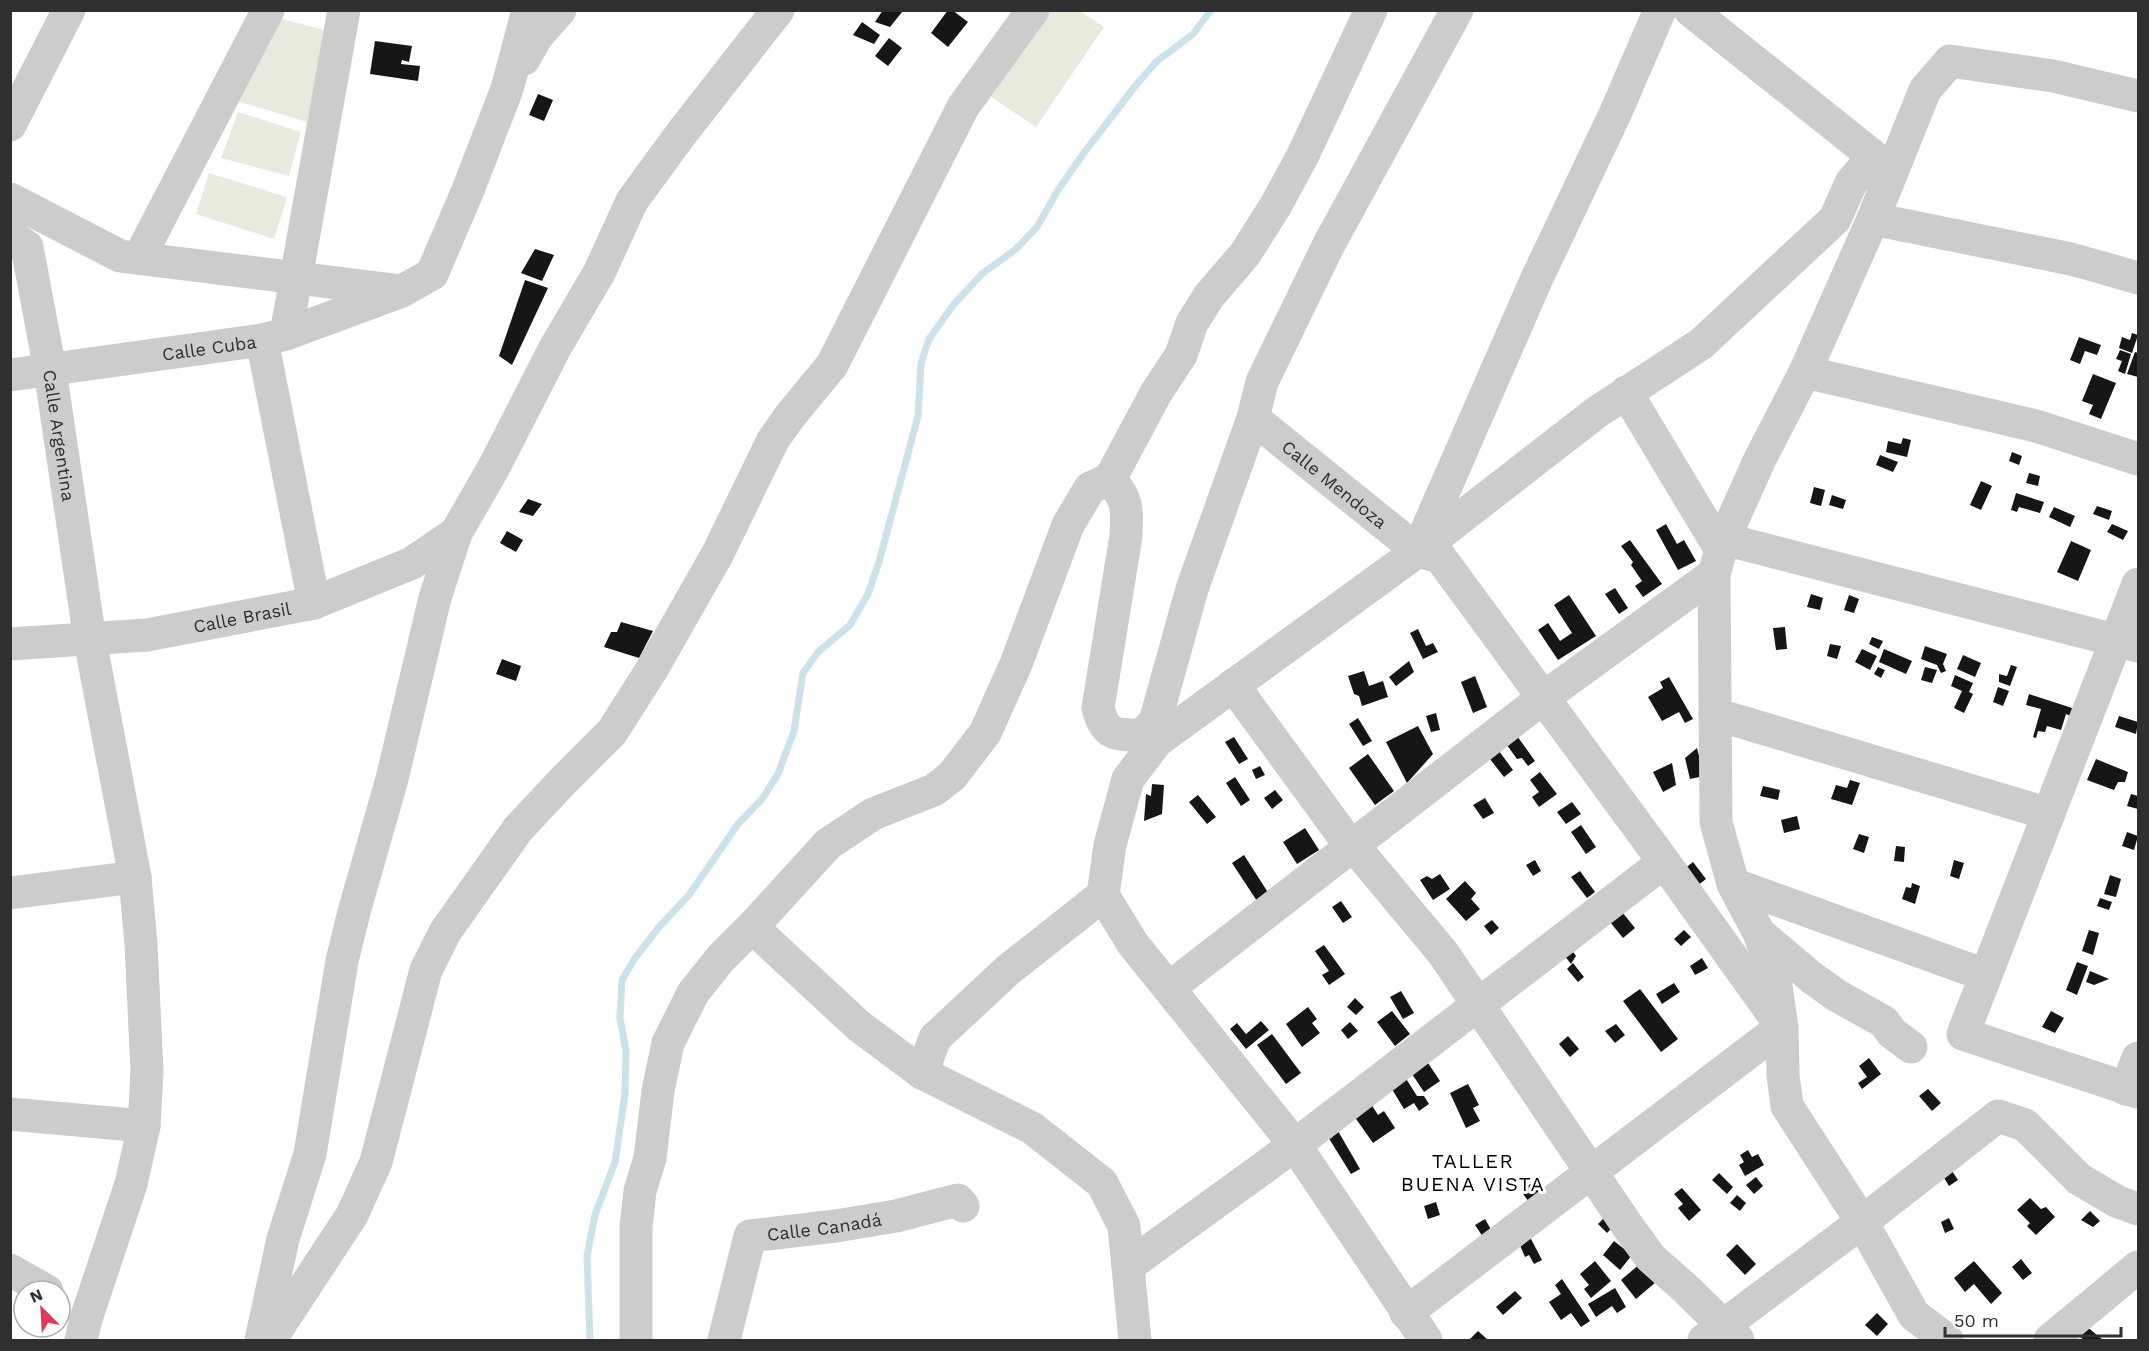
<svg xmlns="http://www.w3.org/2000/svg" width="2149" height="1351" font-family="'Work Sans',sans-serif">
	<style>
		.green { fill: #e6ebdd }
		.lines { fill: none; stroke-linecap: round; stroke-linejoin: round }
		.stream { stroke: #cae2ea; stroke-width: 7 }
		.building { fill: #161616 }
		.minor { stroke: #ccc; stroke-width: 33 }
		.labels { text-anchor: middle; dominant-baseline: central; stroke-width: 6; stroke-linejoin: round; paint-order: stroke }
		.street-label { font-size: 18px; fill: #2f2f2f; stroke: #fff }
		.neighbourhood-label { font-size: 20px; letter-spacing: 1.5px; fill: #000; stroke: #fff }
	</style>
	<rect width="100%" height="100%" fill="#fff"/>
	<g class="green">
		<path d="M1050,11H1080L1104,27L1036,127L991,97Z"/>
		<path d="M278,18L325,30L307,122L237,101Z"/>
		<path d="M238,112L301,132L289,176L221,158Z"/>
		<path d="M209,173L287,197L274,239L196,214Z"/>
	</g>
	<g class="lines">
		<path class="stream" d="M590,1340L587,1256L595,1215L615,1162L625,1094L626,1051L620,1018L622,980L635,958L659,927L689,895L738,824L762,799L778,774L794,731L803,673L818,652L850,625L868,594L879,562L918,416L921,363L929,339L954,304L983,273L1016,249L1037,227L1058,190L1083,154L1136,85L1156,62L1193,34L1211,10"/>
	</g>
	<g class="building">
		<path d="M883,10H899L902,12L890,27L875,22Z"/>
		<path d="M948,10H952L968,22L948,47L931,33Z"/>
		<path d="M862,22L880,35L874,44L853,35Z"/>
		<path d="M889,38L902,48L888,66L875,56Z"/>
		<path d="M375,41L412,46L409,62L402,60L401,64L420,66L418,81L370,74Z"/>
		<path d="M538,94L553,100L544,121L529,115Z"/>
		<path d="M535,249L554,255L542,281L521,273Z"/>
		<path d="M525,280L548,288L512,365L499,356Z"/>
		<path d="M2132,333L2138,335L2132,353L2119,348L2122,337L2130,340Z"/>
		<path d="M2079,337L2101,345L2097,355L2085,351L2080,364L2070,360Z"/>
		<path d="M2120,350L2131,354L2125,374L2118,371L2122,361L2116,359Z"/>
		<path d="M2135,352L2138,353V377L2127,374Z"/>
		<path d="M2093,374L2116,383L2101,419L2089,414L2093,405L2082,401Z"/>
		<path d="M1903,438L1911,440L1907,457L1886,452L1888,441L1901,444Z"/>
		<path d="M2012,452L2022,456L2019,465L2009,461Z"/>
		<path d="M1880,455L1898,462L1893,472L1876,465Z"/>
		<path d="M2029,473L2040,476L2038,486L2026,483Z"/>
		<path d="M1981,481L1992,486L1981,510L1970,505Z"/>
		<path d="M1814,487L1825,490L1821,506L1810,503Z"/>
		<path d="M2016,493L2044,502L2040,513L2019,507L2017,512L2011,510Z"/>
		<path d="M1832,495L1846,500L1843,509L1829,505Z"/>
		<path d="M528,499L542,504L533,516L519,512Z"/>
		<path d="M2097,506L2112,511L2109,520L2093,514Z"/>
		<path d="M2054,507L2075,516L2070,527L2049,517Z"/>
		<path d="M1666,524L1677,544L1684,540L1696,561L1678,570L1656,530Z"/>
		<path d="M2112,524L2128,531L2123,540L2107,532Z"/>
		<path d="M507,531L523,540L516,552L500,543Z"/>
		<path d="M1630,540L1662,584L1643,597L1635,586L1642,581L1631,565L1633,562L1621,546Z"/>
		<path d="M2071,541L2091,550L2078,581L2057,572Z"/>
		<path d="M1615,588L1628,608L1619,614L1605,594Z"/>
		<path d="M1811,594L1823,598L1820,610L1807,607Z"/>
		<path d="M1569,595L1596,636L1558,660L1538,630L1548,623L1560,641L1572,633L1554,605Z"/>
		<path d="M1849,595L1859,599L1854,613L1844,610Z"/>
		<path d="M621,622L653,631L639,658L604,647L611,632H617Z"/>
		<path d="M1785,627L1787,649L1776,650L1773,628Z"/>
		<path d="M1418,629L1426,646L1433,643L1438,652L1423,659L1410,633Z"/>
		<path d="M1872,637L1883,641L1879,649L1869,644Z"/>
		<path d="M1830,644L1841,646L1837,659L1827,656Z"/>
		<path d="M1925,646L1947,654L1943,664L1946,671L1941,673L1937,665L1921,659Z"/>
		<path d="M1862,649L1877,656L1870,670L1855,662Z"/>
		<path d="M1884,649L1912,661L1906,674L1879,662Z"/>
		<path d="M1963,655L1981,663L1975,677L1957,669Z"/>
		<path d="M502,659L521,666L516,681L496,674Z"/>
		<path d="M1409,661L1414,672L1396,686L1389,677Z"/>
		<path d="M2011,665L2017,667L2010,686L1999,682V674L2007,676Z"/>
		<path d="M1878,667L1885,670L1881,678L1874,674Z"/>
		<path d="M1925,667L1937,670L1932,683L1921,680Z"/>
		<path d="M1364,671L1369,686L1383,681L1388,697L1362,706L1359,696L1354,694L1348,676Z"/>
		<path d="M1955,675L1973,683L1969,692L1973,694L1964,713L1954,708L1962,691L1951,686Z"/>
		<path d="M1475,676L1487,707L1473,713L1461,682Z"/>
		<path d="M1669,677L1693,719L1685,723L1679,712L1662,721L1648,697L1663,688L1660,682Z"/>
		<path d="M1998,687L2009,691L2003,706L1993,702Z"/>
		<path d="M2029,694L2075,709L2073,717L2066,714L2061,730L2047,726L2045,732L2038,731L2036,738L2033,737L2041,709L2026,705Z"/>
		<path d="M1436,713L1440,730L1431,732L1426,716Z"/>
		<path d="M2119,716L2138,722L2136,734L2115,727Z"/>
		<path d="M1358,718L1372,741L1363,746L1349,724Z"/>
		<path d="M1418,726L1433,754L1407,783L1386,742Z"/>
		<path d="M1515,733L1535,761L1528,766L1522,758L1517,759L1504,741Z"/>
		<path d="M1234,737L1248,759L1239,764L1225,742Z"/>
		<path d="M1496,747L1513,770L1504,777L1486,754Z"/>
		<path d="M1697,748L1704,776L1690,779L1685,758Z"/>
		<path d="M1368,754L1394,791L1375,805L1349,768Z"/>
		<path d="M2096,759L2128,772L2125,782H2118L2114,790L2087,780Z"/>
		<path d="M1672,763L1676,785L1663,792L1653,772Z"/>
		<path d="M1260,766L1265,775L1256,779L1252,770Z"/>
		<path d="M1540,772L1557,794L1539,807L1532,797L1539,792L1530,780Z"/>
		<path d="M1235,777L1250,800L1241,806L1226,783Z"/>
		<path d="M1850,780L1860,783L1852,805L1831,799L1836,785L1847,788Z"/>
		<path d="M1152,784L1164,785L1162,814L1144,821L1146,794L1151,796Z"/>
		<path d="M1763,786L1780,790L1778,800L1760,796Z"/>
		<path d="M1275,790L1283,800L1272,809L1264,798Z"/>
		<path d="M2131,794L2138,796V809L2127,806Z"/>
		<path d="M1198,795L1216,817L1207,824L1189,802Z"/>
		<path d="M1485,798L1494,813L1483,819L1473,805Z"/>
		<path d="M1572,802L1581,814L1566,824L1557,812Z"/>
		<path d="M1797,816L1800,829L1784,833L1781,820Z"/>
		<path d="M1581,825L1596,847L1586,854L1571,832Z"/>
		<path d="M1305,828L1319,850L1297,864L1283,842Z"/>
		<path d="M2127,832L2138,836L2134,850L2122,846Z"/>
		<path d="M1859,834L1869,837L1864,853L1853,849Z"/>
		<path d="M1896,846L1905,847L1904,862L1894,861Z"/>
		<path d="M1244,855L1269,894L1257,901L1232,863Z"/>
		<path d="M1535,860L1541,871L1533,876L1526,865Z"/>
		<path d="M1954,860L1964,863L1959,879L1950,876Z"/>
		<path d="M1693,862L1706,879L1697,886L1684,869Z"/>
		<path d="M1580,871L1595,892L1587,898L1571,877Z"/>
		<path d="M1440,874L1450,889L1433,900L1420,880L1427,876L1432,879Z"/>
		<path d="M2110,875L2121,879L2116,897L2104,894Z"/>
		<path d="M1465,881L1476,893L1471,899L1480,909L1466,921L1446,899Z"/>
		<path d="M1912,883L1920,886L1915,904L1902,899L1906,887L1911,888Z"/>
		<path d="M2100,898L2112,902L2109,910L2097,906Z"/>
		<path d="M1341,901L1352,917L1343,923L1332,907Z"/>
		<path d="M1622,912L1635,928L1623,938L1610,922Z"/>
		<path d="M1492,920L1499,928L1491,935L1484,926Z"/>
		<path d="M1684,930L1691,937L1681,946L1674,939Z"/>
		<path d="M2089,930L2099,933L2093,955L2082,951Z"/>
		<path d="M1324,945L1345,974L1329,985L1322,975L1329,971L1315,951Z"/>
		<path d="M1571,949L1576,956L1571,964L1564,955Z"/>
		<path d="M1702,958L1708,968L1695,975L1690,966Z"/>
		<path d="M2077,962L2088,966L2077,995L2066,990Z"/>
		<path d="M1573,963L1584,977L1578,982L1567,969Z"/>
		<path d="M2090,971L2109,979L2094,985L2086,982Z"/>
		<path d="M1674,983L1680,992L1662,1004L1656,994Z"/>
		<path d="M1640,989L1678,1039L1661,1052L1623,1001Z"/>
		<path d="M1401,991L1414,1013L1403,1019L1390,997Z"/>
		<path d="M1355,998L1364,1007L1356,1015L1347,1007Z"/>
		<path d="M1308,1007L1317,1019L1312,1023L1320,1033L1302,1047L1286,1024Z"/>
		<path d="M1392,1011L1410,1034L1395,1046L1377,1022Z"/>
		<path d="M2051,1011L2064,1018L2055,1033L2042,1027Z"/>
		<path d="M1261,1021L1269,1030L1246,1049L1230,1029L1237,1023L1246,1034Z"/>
		<path d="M1350,1022L1358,1031L1348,1039L1341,1030Z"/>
		<path d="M1616,1024L1625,1035L1615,1043L1605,1031Z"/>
		<path d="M1272,1034L1301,1073L1286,1084L1257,1045Z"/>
		<path d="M1568,1036L1579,1049L1570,1057L1559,1044Z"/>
		<path d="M1869,1058L1881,1074L1862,1089L1858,1083L1867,1077L1859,1066Z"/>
		<path d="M1426,1060L1440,1081L1424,1092L1410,1071Z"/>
		<path d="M1405,1077L1417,1096H1424L1429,1104L1419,1111L1414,1103L1404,1109L1390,1086Z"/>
		<path d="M1468,1084L1479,1105L1473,1108L1480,1121L1466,1128L1450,1093Z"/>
		<path d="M1928,1089L1941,1103L1932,1111L1919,1096Z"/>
		<path d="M1371,1104L1378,1115L1384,1111L1395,1128L1373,1143L1354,1116Z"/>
		<path d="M1338,1131L1360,1169L1351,1174L1328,1137Z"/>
		<path d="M1748,1150L1752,1157L1758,1154L1764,1165L1745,1176L1739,1165L1744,1162L1740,1155Z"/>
		<path d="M1950,1168L1958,1180L1949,1186L1941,1173Z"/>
		<path d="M1719,1173L1733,1187L1727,1194L1712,1180Z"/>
		<path d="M1756,1177L1763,1186L1754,1194L1746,1185Z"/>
		<path d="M1538,1178L1546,1189L1529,1202L1521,1191Z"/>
		<path d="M1682,1188L1701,1210L1689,1221L1678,1208L1683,1204L1674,1194Z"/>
		<path d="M1737,1195L1746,1203L1740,1211L1730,1203Z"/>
		<path d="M2030,1198L2041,1209L2046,1207L2055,1217L2036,1235L2027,1226L2030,1223L2017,1210Z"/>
		<path d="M1436,1202L1440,1215L1428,1219L1424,1206Z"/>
		<path d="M2090,1211L2100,1221L2093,1227L2081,1220Z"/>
		<path d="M1604,1218L1613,1227L1607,1233L1598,1224Z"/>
		<path d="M1949,1218L1954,1229L1945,1233L1941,1222Z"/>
		<path d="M1485,1219L1492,1231L1483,1237L1475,1225Z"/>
		<path d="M1530,1237L1542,1260L1534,1264L1529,1255L1525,1257L1519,1243Z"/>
		<path d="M1614,1241L1632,1255L1620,1270L1603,1255Z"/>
		<path d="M1737,1244L1756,1264L1745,1275L1726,1255Z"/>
		<path d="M2021,1259L2032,1273L2023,1280L2012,1267Z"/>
		<path d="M1595,1261L1611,1281L1591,1298L1584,1289L1589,1285L1580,1274Z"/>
		<path d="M1974,1261L2002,1293L1991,1304L1974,1284L1965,1292L1954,1278Z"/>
		<path d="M1641,1263L1656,1282L1636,1299L1621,1280Z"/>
		<path d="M1562,1279L1590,1321L1581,1327L1571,1313L1561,1320L1549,1302L1561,1294L1555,1285Z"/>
		<path d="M1615,1288L1626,1307L1617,1313L1612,1306L1596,1317L1588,1304Z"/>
		<path d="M1515,1291L1522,1298L1503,1315L1496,1307Z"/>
		<path d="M1877,1313L1888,1324L1877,1336L1865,1325Z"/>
		<path d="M2086,1326L2103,1340H2084L2078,1335Z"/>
		<path d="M1478,1331L1488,1340H1469Z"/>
	</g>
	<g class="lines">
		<g class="minor">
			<path d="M524,59L537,36L560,10"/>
			<path d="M10,125L69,10"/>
			<path d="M10,199L120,256L394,290"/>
			<path d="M1873,219L2071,259L2138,278"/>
			<path id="s1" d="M10,235L27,247L50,370L90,640L135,877L141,944L147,1071L144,1126L131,1184L86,1319L81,1340"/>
			<path d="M139,258L268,10"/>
			<path d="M286,334L344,10"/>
			<path d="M262,340L314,603"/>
			<path d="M1805,372L2036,426L2138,459"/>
			<path id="s2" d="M10,375L262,340L286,334L402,291L432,274L468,190L507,89L528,10"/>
			<path d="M1626,392L1721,550"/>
			<path id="s3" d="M1253,418L1418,551L1440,557L1664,862L1782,1027L1406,1313"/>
			<path d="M1110,479L1156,393L1181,355L1192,323L1209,296L1245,254L1276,205L1303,155L1371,10"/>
			<path d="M1724,539L2138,646"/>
			<path d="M1419,548L1537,278L1615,114L1660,10"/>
			<path d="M2138,584L1963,1034L2138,1092"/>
			<path id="s4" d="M10,644L147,635L314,603L412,563L456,533"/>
			<path d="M1233,685L1352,848L1363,857L1443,953L1629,1228L1651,1258L1686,1289L1738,1340"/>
			<path d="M1715,714L2049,814"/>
			<path d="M1733,884L1985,975"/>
			<path d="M10,893L135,877"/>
			<path d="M752,927L859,1026L922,1073L1032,1128L1102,1183L1124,1226L1135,1340"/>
			<path d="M1760,934L1811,977L1836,995L1884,1022L1892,1033L1911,1047"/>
			<path d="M1169,988L1543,698L1714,574"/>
			<path d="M922,1073L935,1038L1008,970L1103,895"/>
			<path d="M2126,1089L2138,1058"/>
			<path d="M10,1114L144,1126"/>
			<path d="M1128,1266L1295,1145L1664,862"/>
			<path d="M10,1270L47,1291"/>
			<path d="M261,1340L283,1239L310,1154L342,961L354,912L392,779L435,598L456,533L494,467L556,346L599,273L632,201L681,134L778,10"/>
			<path d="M270,1340L352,1215L376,1162L426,970L445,932L518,829L564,780L612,732L652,669L717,555L773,440L790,416L832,365L963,107L1033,10"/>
			<path d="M636,1340V1227L640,1191L650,1158L658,1091L668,1043L693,993L721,958L752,927L828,844L873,814L934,790L952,776L985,733L1016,664L1068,525L1090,488L1110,479C1129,501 1127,509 1126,536L1098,708C1105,736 1116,735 1142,735L1155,722L1192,589L1253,418L1262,382L1328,246L1457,10"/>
			<path id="s5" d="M724,1340L750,1236L836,1226L896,1216L958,1200L963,1206"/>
			<path d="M1426,1340L1295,1145L1133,944L1103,895L1110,845L1128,779L1157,741L1418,551L1597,412L1701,344L1835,219L1851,183L1873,156L1690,10"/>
			<path d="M1704,1340L1862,1222L1998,1116L2025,1125L2079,1179L2118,1202L2138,1209"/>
			<path d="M1947,1340L1914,1315L1862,1222L1787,1106L1783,1075L1782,1027L1774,972L1759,933L1733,884L1716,822L1714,574L1724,539L1760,459L1805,372L1873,219L1925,90L1950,61L2053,76L2138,96"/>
			<path d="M2050,1340L2138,1267"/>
		</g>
	</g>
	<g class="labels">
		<g class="street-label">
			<text stroke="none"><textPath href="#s2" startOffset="201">Calle Cuba</textPath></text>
			<text stroke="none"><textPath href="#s1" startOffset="212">Calle Argentina</textPath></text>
			<text stroke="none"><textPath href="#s3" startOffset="105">Calle Mendoza</textPath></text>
			<text stroke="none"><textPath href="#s4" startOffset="234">Calle Brasil</textPath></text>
			<text stroke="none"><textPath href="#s5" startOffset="182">Calle Canadá</textPath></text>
		</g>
		<g class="neighbourhood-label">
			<text x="1473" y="1161">TALLER<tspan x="1473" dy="23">BUENA VISTA</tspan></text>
		</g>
	</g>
	<rect width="2149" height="1351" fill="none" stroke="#2f2f2f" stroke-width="24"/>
	<g transform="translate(42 1309) rotate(336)"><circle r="28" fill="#ffffff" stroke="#acacac" stroke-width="1.5"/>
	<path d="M0-4.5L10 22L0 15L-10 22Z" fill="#dd3a5b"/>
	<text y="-9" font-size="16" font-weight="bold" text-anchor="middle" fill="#2f2f2f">N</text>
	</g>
	<path d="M1945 1327v9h176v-9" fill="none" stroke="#2f2f2f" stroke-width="3"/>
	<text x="1954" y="1327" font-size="18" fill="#2f2f2f" stroke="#ffffff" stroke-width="4.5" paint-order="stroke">50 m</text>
</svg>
